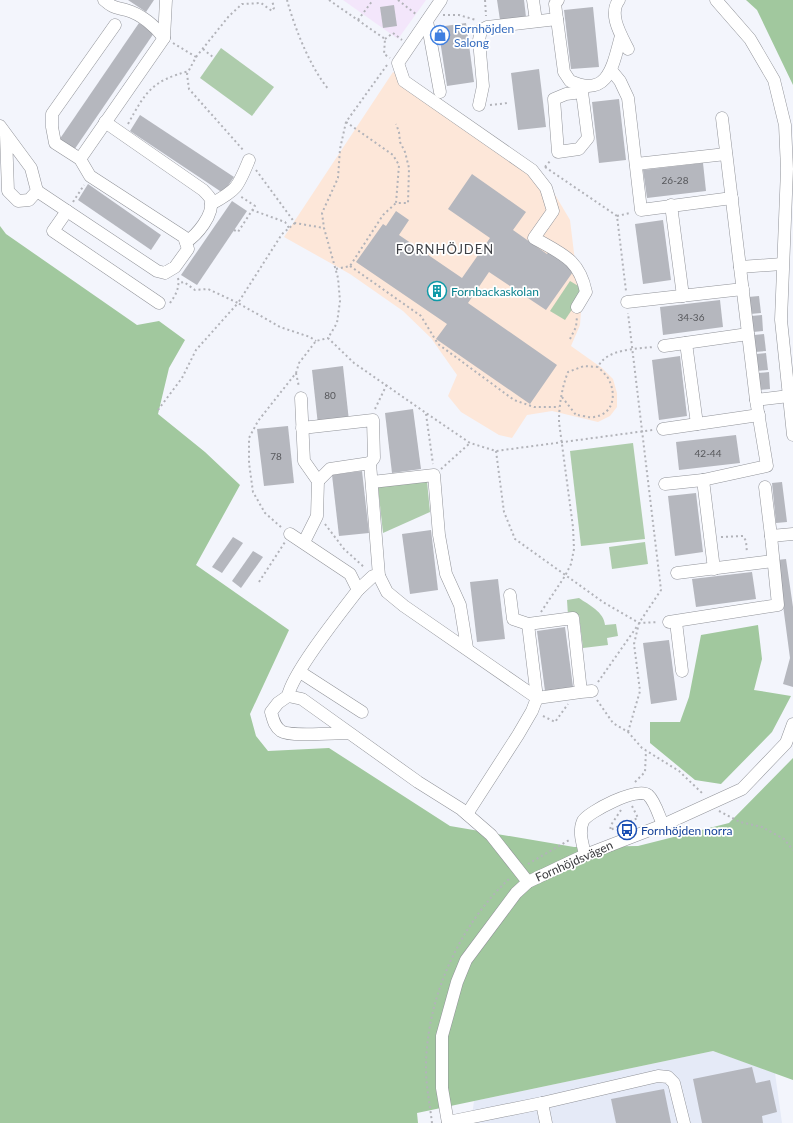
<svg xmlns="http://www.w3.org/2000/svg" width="793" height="1123" font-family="Lato,sans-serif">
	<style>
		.commercial { fill: #f3e6fb }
		.built { fill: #e5eaf7 }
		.education { fill: #fde7d9 }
		.green { fill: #aeccac }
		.forest { fill: #a1c89e }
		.building { fill: #b5b7be }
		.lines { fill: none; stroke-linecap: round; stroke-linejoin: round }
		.minor-casing { stroke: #919399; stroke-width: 13 }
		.path { stroke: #b2b3b9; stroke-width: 2; stroke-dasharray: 2 3; stroke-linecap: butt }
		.minor { stroke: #fff; stroke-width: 12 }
		.labels { text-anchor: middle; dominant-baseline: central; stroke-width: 3.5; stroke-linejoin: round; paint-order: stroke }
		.number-label { font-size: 10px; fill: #57585c }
		.shop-label { font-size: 12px; fill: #366cbe; stroke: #fff; text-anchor: start }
		.culture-label { font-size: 12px; fill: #0d838f; stroke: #fff; text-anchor: start }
		.transit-label { font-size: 12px; fill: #164399; stroke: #fff; text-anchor: start }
		.street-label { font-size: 12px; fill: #38393c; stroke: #fff }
		.neighbourhood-label { font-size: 13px; letter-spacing: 1px; fill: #3f4146; stroke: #fff }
	</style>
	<rect width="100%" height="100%" fill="#f3f5fc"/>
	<path class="commercial" d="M343,0H426L398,39Z"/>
	<path class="built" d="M713,1051L775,1073L782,1123H471L474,1101Z"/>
	<path class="education" d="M393,72L542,175L557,198L570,220L575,261L584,270L580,325L571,346L602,368L613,379L617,393V407L610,416L598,422L552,411L527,415L512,438L499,435L461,412L448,396L457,375L431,338L403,311L350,274L284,237Z"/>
	<g class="green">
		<path d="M221,48L274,87L252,116L200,78Z"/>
		<path d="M570,281L585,290L565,320L550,311Z"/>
		<path d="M633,443L645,539L581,546L570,451Z"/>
		<path d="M427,481L430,512L383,533L378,487Z"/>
		<path d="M645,542L648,564L612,569L609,547Z"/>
		<path d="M579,598C589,605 604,612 605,625L616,624L618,636L607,638L608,645L583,648L579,615L568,616L567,600Z"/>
	</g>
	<g class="forest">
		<path d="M746,0H793V85L757,10Z"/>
		<path d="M0,226L6,234L137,325L159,321L185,340L169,368L158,414L205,452L240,485L196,565L289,630L250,714L256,736L268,751L329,748L450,826L574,847L638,846L729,823L793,758V1080L713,1051L417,1113L418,1123H0Z"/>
		<path d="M758,625L762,659L754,690L791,696L772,732L721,784L695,780L650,743V722H680L689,697L701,635Z"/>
	</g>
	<g class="building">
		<path d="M128,0H154L146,12Z"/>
		<path d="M497,0H524L526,17L500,20Z"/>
		<path d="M394,5L397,26L383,28L380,7Z"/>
		<path d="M593,7L599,67L571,69L564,10Z"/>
		<path d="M139,23L154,33L74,150L59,140Z"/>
		<path d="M466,23L474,82L447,86L438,27Z"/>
		<path d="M539,69L546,127L518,130L511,73Z"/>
		<path d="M619,99L626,160L599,163L592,102Z"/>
		<path d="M140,115L234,177L223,193L130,131Z"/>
		<path d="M703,163L706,191L647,198L643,170Z"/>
		<path d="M472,174L526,212L513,230L547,254L549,251L575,269L546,310L489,272L468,303L557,365L530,404L436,339L447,324L356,262L383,224L386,226L396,211L409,220L399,235L462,278L490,238L448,209Z"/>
		<path d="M88,184L161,235L151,250L78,200Z"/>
		<path d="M232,201L247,211L197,285L181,275Z"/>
		<path d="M663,220L671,280L643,284L635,224Z"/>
		<path d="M759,296L761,313L750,314L748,297Z"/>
		<path d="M720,300L723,327L663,335L660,307Z"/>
		<path d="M762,315L763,331L753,332L751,316Z"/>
		<path d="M764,334L766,351L755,352L754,335Z"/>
		<path d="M766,353L768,370L757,371L756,354Z"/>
		<path d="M680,356L687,416L659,420L652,360Z"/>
		<path d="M343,366L349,421L318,425L312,370Z"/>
		<path d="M769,372L770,389L760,390L758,373Z"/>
		<path d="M413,409L421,469L392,473L385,413Z"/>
		<path d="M288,426L294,483L264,486L257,429Z"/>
		<path d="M736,435L740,463L679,470L676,442Z"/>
		<path d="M362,471L369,533L339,536L332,475Z"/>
		<path d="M782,482L787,522L776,523L772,483Z"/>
		<path d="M696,493L703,552L675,556L668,496Z"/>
		<path d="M431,530L438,590L410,594L402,534Z"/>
		<path d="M233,537L243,543L222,573L212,567Z"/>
		<path d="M253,551L263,557L241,588L232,581Z"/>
		<path d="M786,559L793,607V687L783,684L790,658L777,560Z"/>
		<path d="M752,572L756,599L696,607L692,579Z"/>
		<path d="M498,579L505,639L477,642L470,582Z"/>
		<path d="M565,627L573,687L545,691L537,631Z"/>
		<path d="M669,640L677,700L651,704L643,643Z"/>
		<path d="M752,1067L756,1083L770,1080L777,1112L762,1116L763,1123H702L693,1079Z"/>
		<path d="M664,1089L671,1123H616L611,1099Z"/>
	</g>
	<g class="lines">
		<g class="minor-casing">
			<g id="minor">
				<path d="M104,0C113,8 115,7 126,10C141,14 155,26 164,38"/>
				<path d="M441,0L398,63L404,81L532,170L546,188L553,211L534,238C562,254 579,259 586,292L577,307"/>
				<path d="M533,0L536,21"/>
				<path d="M558,0L555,4L564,72L570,81C609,99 613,64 621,36"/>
				<path d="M619,0C608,14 621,35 628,49"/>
				<path d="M716,0L750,39L774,80L785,125L787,169L781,320L793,435"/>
				<path d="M427,21L440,92"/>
				<path d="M611,70L620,81L628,98L641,210L732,198"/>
				<path d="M582,92L566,94L554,99L558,152L579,149L588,138L582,92L585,86"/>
				<path d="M479,105L483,86L479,40L481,30L487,27L557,19"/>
				<path d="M722,118L756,400L789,396"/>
				<path d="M105,122L203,190C206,193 210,197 211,200C214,215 197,235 186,242"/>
				<path d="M0,126L31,168L37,191L29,200L18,201L8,191L6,135"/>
				<path d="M80,159L164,38L166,0"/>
				<path d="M636,164L726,154"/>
				<path d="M37,191L157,271L165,273L175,267L188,249L184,237L90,176L80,159L55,143L52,127V114L115,25"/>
				<path d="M211,204C237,190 238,187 249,160"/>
				<path d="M671,205L683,296"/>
				<path d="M67,211L53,231L159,303"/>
				<path d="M740,267L782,264"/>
				<path d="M627,302L743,289"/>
				<path d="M686,343L697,424"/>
				<path d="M664,346L748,334"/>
				<path d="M301,398L304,461L318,481L317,516L304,542"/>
				<path d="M302,428L373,420L374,458L370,463"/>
				<path d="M663,429L759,415"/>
				<path d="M703,480L714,569"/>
				<path d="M318,481L330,469L370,463L379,576L387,592L404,606L537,698L532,711L518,735L467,814"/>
				<path d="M372,482L434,475L439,535L446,574L460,605L467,648"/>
				<path d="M665,484L703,480L767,466L756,400"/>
				<path d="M765,487L771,536"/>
				<path d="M677,573L773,561"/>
				<path d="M358,590L373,576H379"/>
				<path d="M510,595L513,619L528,624"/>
				<path d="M669,622L778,605L771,536L793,534"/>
				<path d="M676,622L682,671"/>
				<path d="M300,672L362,712"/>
				<path d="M581,692L537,698L528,624L573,618L581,692L592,691"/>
				<path d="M288,696C292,673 342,611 358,590L350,574L290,534"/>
				<path d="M349,733C335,733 290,737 281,731C274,726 273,719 271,712L278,703L288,696L302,699L418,782L461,809L491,835L528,882"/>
				<path d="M585,855C583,844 578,832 583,821C588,812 638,786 648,795C655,801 659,816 663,825"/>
				<path d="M542,1103L546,1123"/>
				<path d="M448,1122L542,1103L658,1076L668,1077L674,1083L684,1123"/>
				<path d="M448,1123L442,1088V1036L457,982L466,960L516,893L528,882L585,855L663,825L742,789L786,743L793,724"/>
			</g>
		</g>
		<g class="path">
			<path d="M287,0C295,29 310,67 329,90"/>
			<path d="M329,0L385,39L384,54L390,58"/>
			<path d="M398,0L417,15"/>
			<path d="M485,0L486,16"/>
			<path d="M443,15H459L476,20"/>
			<path d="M358,20L373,0"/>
			<path d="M385,39L393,33L402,40"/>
			<path d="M173,43L196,57L187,74L189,89L244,151"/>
			<path d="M203,49L214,58"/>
			<path d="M196,57L229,16L242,4L261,3L272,11L274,8L272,0"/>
			<path d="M387,65L346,122L340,149L338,178L322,213L324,228L338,278L340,301L337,323L328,338L354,363L426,413L470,443L496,451L653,430"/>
			<path d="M490,105L508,103"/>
			<path d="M346,122L393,155L399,165L396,203H408L409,168L405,152L400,142L399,132L396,124"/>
			<path d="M128,124C146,91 152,81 189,71"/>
			<path d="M545,167L617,216L626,291"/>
			<path d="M545,167L551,160"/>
			<path d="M256,170L295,223L324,228"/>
			<path d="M73,202L84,185"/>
			<path d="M252,210L285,222L289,228"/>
			<path d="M617,216L630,213"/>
			<path d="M295,223L282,234L238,303L280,327L310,337L316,341"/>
			<path d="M234,230L238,232L255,206L240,196"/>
			<path d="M350,266L421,316L438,344L514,400L534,407H559"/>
			<path d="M336,269L350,266L383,215L396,203"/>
			<path d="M170,303C175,296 180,288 178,278"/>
			<path d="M570,339L576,327L577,317"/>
			<path d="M296,373L299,387"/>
			<path d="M562,397L576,415C581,415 589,418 594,417C614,414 617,394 608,378C605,374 601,370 598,367"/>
			<path d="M375,409L387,384"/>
			<path d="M158,410L182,378L196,350L238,303L208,289L195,290L184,282L179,283"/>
			<path d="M426,414L433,464"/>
			<path d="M496,451L504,512L515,539L603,602L639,623L658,622"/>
			<path d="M441,469L470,443"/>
			<path d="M325,524L344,549L365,568"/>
			<path d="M281,527L265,513L253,492L249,463V438L258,421L296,373L299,363L316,341L328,338"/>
			<path d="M721,537L743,536L746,541L747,553"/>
			<path d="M259,582L285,542"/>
			<path d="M541,612L565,576L571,564L574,549L573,527L559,422C559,405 562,387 568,372L584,366L598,367C606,349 635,349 653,347"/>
			<path d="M598,682L638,625"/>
			<path d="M597,700L613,723L628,732L642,748L679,771L702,793"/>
			<path d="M543,716L555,722L568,704"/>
			<path d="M628,732L640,691L634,644L639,623L661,590L628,313"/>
			<path d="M635,782L645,772L646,751"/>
			<path d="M621,810L611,825L610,830L638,818L632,806"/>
			<path d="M719,811L740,822L762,827L784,839L793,850"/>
			<path d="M528,864L571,839"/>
			<path d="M432,1123C430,1105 426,1087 426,1068C426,999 459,925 510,878"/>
		</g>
		<use href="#minor" class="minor"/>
	</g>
	<defs>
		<g id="shop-ring" transform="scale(1)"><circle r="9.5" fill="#fff" stroke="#3f7fe0" stroke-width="1.5"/><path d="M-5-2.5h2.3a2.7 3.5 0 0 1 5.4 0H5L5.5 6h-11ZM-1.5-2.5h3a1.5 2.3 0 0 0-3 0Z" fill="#3f7fe0"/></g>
		<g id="building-ring" transform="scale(1)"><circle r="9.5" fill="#fff" stroke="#0f9aa8" stroke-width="1.5"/><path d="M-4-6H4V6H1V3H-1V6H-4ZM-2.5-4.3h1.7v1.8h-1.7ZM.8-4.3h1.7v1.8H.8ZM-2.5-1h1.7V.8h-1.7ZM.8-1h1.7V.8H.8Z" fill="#0f9aa8"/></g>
		<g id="bus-ring" transform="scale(1)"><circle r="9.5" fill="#fff" stroke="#1a4fb4" stroke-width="1.5"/><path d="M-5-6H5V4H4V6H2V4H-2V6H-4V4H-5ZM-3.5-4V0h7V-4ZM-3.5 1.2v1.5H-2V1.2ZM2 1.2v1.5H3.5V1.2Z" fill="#1a4fb4"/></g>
	</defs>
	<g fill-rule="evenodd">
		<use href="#shop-ring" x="440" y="35"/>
		<use href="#building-ring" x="437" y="291"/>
		<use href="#bus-ring" x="627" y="830"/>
	</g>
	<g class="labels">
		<g class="number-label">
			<text x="675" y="180">26-28</text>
			<text x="691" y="317">34-36</text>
			<text x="330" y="395">80</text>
			<text x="708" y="453">42-44</text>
			<text x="276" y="456">78</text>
		</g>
		<g class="shop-label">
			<text x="454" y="28">Fornhöjden<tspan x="454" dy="14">Salong</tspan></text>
		</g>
		<g class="culture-label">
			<text x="451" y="291">Fornbackaskolan</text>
		</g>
		<g class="transit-label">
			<text x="641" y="830">Fornhöjden norra</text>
		</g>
		<g class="street-label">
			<text transform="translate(574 861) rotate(-24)">Fornhöjdsvägen</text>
		</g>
		<g class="neighbourhood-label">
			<text x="445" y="249">FORNHÖJDEN</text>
		</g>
	</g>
</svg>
